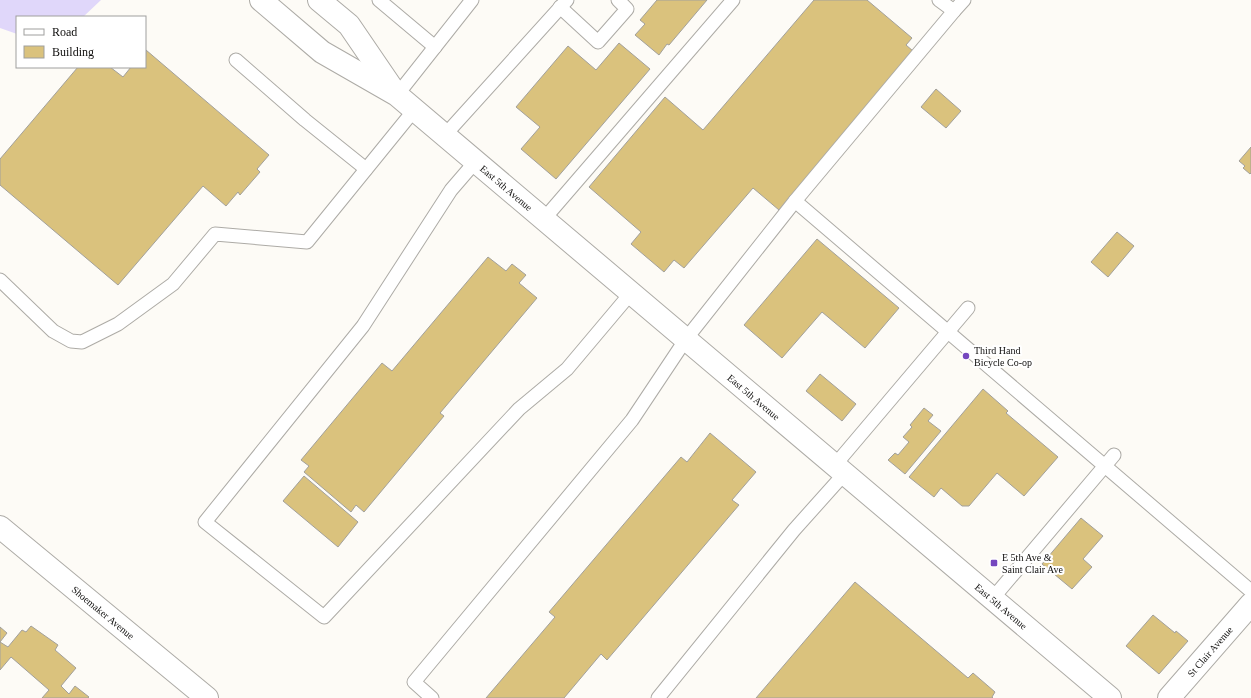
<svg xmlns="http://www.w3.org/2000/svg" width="1251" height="698" font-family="'Times New Roman',serif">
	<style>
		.green { fill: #e0d7fa }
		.building { fill: #dac27d; stroke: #a2a09b }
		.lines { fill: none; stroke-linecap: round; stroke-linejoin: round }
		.service-casing { stroke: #adaba6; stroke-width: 15 }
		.minor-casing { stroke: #adaba6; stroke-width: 24 }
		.tertiary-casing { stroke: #adaba6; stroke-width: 24 }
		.secondary-casing { stroke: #adaba6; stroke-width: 24 }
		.service { stroke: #fff; stroke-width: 13 }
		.minor { stroke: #fff; stroke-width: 22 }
		.tertiary { stroke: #fff; stroke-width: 22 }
		.secondary { stroke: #fff; stroke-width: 22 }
		.poi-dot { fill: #7547bf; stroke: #fff; stroke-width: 1.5 }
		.labels { text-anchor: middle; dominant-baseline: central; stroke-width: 4; stroke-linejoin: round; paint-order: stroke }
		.street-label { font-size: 10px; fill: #0f0e0d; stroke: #fff }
		.poi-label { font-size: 10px; fill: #0f0e0d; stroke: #fff; text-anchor: start }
	</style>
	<rect width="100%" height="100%" fill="#fdfbf6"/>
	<path class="green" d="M0,0H101L83,17H17V34L0,28Z"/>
	<g class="building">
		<path d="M657,0H707L669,45L667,44L659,55L635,35L645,24L640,20Z"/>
		<path d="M814,0H867L912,38L906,45L913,51L779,210L753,188L684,268L674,260L664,272L631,244L641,232L589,187L665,97L703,130Z"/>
		<path d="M619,43L650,69L556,179L521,149L540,127L516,107L568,46L596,70Z"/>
		<path d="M146,50L269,155L257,169L260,172L240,195L238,192L226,206L203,186L118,285L0,185V159L78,67H110L123,77L131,67H145Z"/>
		<path d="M936,89L961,111L946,128L921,107Z"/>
		<path d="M1251,147V173L1250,174L1243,168L1245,166L1239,161Z"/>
		<path d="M1117,232L1134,246L1108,277L1091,262Z"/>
		<path d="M817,239L899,308L865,348L822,312L782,358L744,325Z"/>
		<path d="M488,257L506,271L512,264L526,275L519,283L537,298L440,413L444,416L364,512L356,505L351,512L304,472L309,466L301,460L382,363L392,371Z"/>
		<path d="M820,374L856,404L842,421L806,391Z"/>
		<path d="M983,389L1008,411L1006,413L1058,457L1024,496L997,473L969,506H962L941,488L934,497L909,477Z"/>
		<path d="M924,408L933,415L928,421L941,431L905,474L888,460L895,453L898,455L909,442L903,437L912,427L910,425Z"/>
		<path d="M710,433L756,472L732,500L739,505L607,660L601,654L564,698H486L555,617L549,612L681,457L687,462Z"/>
		<path d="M304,476L358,522L338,547L283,501Z"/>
		<path d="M1081,518L1103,536L1083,559L1092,567L1072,589L1042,564Z"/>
		<path d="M855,582L968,678L973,673L995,692L992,697L993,698H756Z"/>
		<path d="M1153,615L1175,633L1176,631L1188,641L1159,674L1126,646Z"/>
		<path d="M31,626L58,645L55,650L76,668L61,686L69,694L75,686L89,697L88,698H42L49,690L11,657L0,670V627L7,633L0,642L8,647L22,630L26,632Z"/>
	</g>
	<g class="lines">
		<g class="service-casing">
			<g id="service">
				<path d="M379,0L435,47"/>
				<path d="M560,7L598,42L627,9L618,0"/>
				<path d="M954,11L964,0"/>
				<path d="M236,60L305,120L366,169"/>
				<path d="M397,95L472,0"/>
				<path d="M445,135L567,0"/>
				<path d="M476,161L451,190L363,326L205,522L324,617L519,409L567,369L631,293"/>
				<path d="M795,201L954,11L939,0"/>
				<path d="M544,219L733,0"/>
				<path d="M0,280L53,331L71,341L82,342L118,324L173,284L215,234L307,242L415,109"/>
				<path d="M835,465L968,308"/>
				<path d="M993,598L1114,455"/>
				<path d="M432,698L414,682L632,420L686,339L795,201L1251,591"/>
				<path d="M658,698L794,530L845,473"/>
			</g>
		</g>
		<g class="minor-casing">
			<g id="minor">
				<path id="s1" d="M0,527L207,698"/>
			</g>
		</g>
		<g class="tertiary-casing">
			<g id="tertiary">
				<path id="s2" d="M1169,698L1251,604"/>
			</g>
		</g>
		<g class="secondary-casing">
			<g id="secondary">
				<path id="s3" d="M261,0L322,52L397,95L1110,698"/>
				<path d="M319,0L349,25L394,91"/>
			</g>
		</g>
		<use href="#service" class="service"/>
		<use href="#minor" class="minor"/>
		<use href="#tertiary" class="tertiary"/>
		<use href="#secondary" class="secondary"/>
	</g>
	<g class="poi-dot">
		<circle cx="966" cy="356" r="4"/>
		<rect x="990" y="559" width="8" height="8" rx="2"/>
	</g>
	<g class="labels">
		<g class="street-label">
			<text stroke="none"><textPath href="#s3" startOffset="310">East 5th Avenue</textPath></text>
			<text stroke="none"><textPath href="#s3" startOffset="634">East 5th Avenue</textPath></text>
			<text stroke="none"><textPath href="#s3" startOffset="958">East 5th Avenue</textPath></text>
			<text stroke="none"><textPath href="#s1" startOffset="134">Shoemaker Avenue</textPath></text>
			<text stroke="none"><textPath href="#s2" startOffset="62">St Clair Avenue</textPath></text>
		</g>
		<g class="poi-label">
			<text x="974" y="350">Third Hand<tspan x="974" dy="12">Bicycle Co-op</tspan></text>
			<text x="1002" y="557">E 5th Ave &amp;<tspan x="1002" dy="12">Saint Clair Ave</tspan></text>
		</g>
	</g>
	<rect x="16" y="16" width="130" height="52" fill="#ffffff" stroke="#9f9f9e"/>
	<rect x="24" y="29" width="20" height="6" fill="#ffffff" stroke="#9f9f9e"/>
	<text x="52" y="36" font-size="12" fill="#0f0e0d">Road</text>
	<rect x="24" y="46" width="20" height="12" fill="#dac27d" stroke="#9f9f9e"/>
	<text x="52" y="56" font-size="12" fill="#0f0e0d">Building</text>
</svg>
